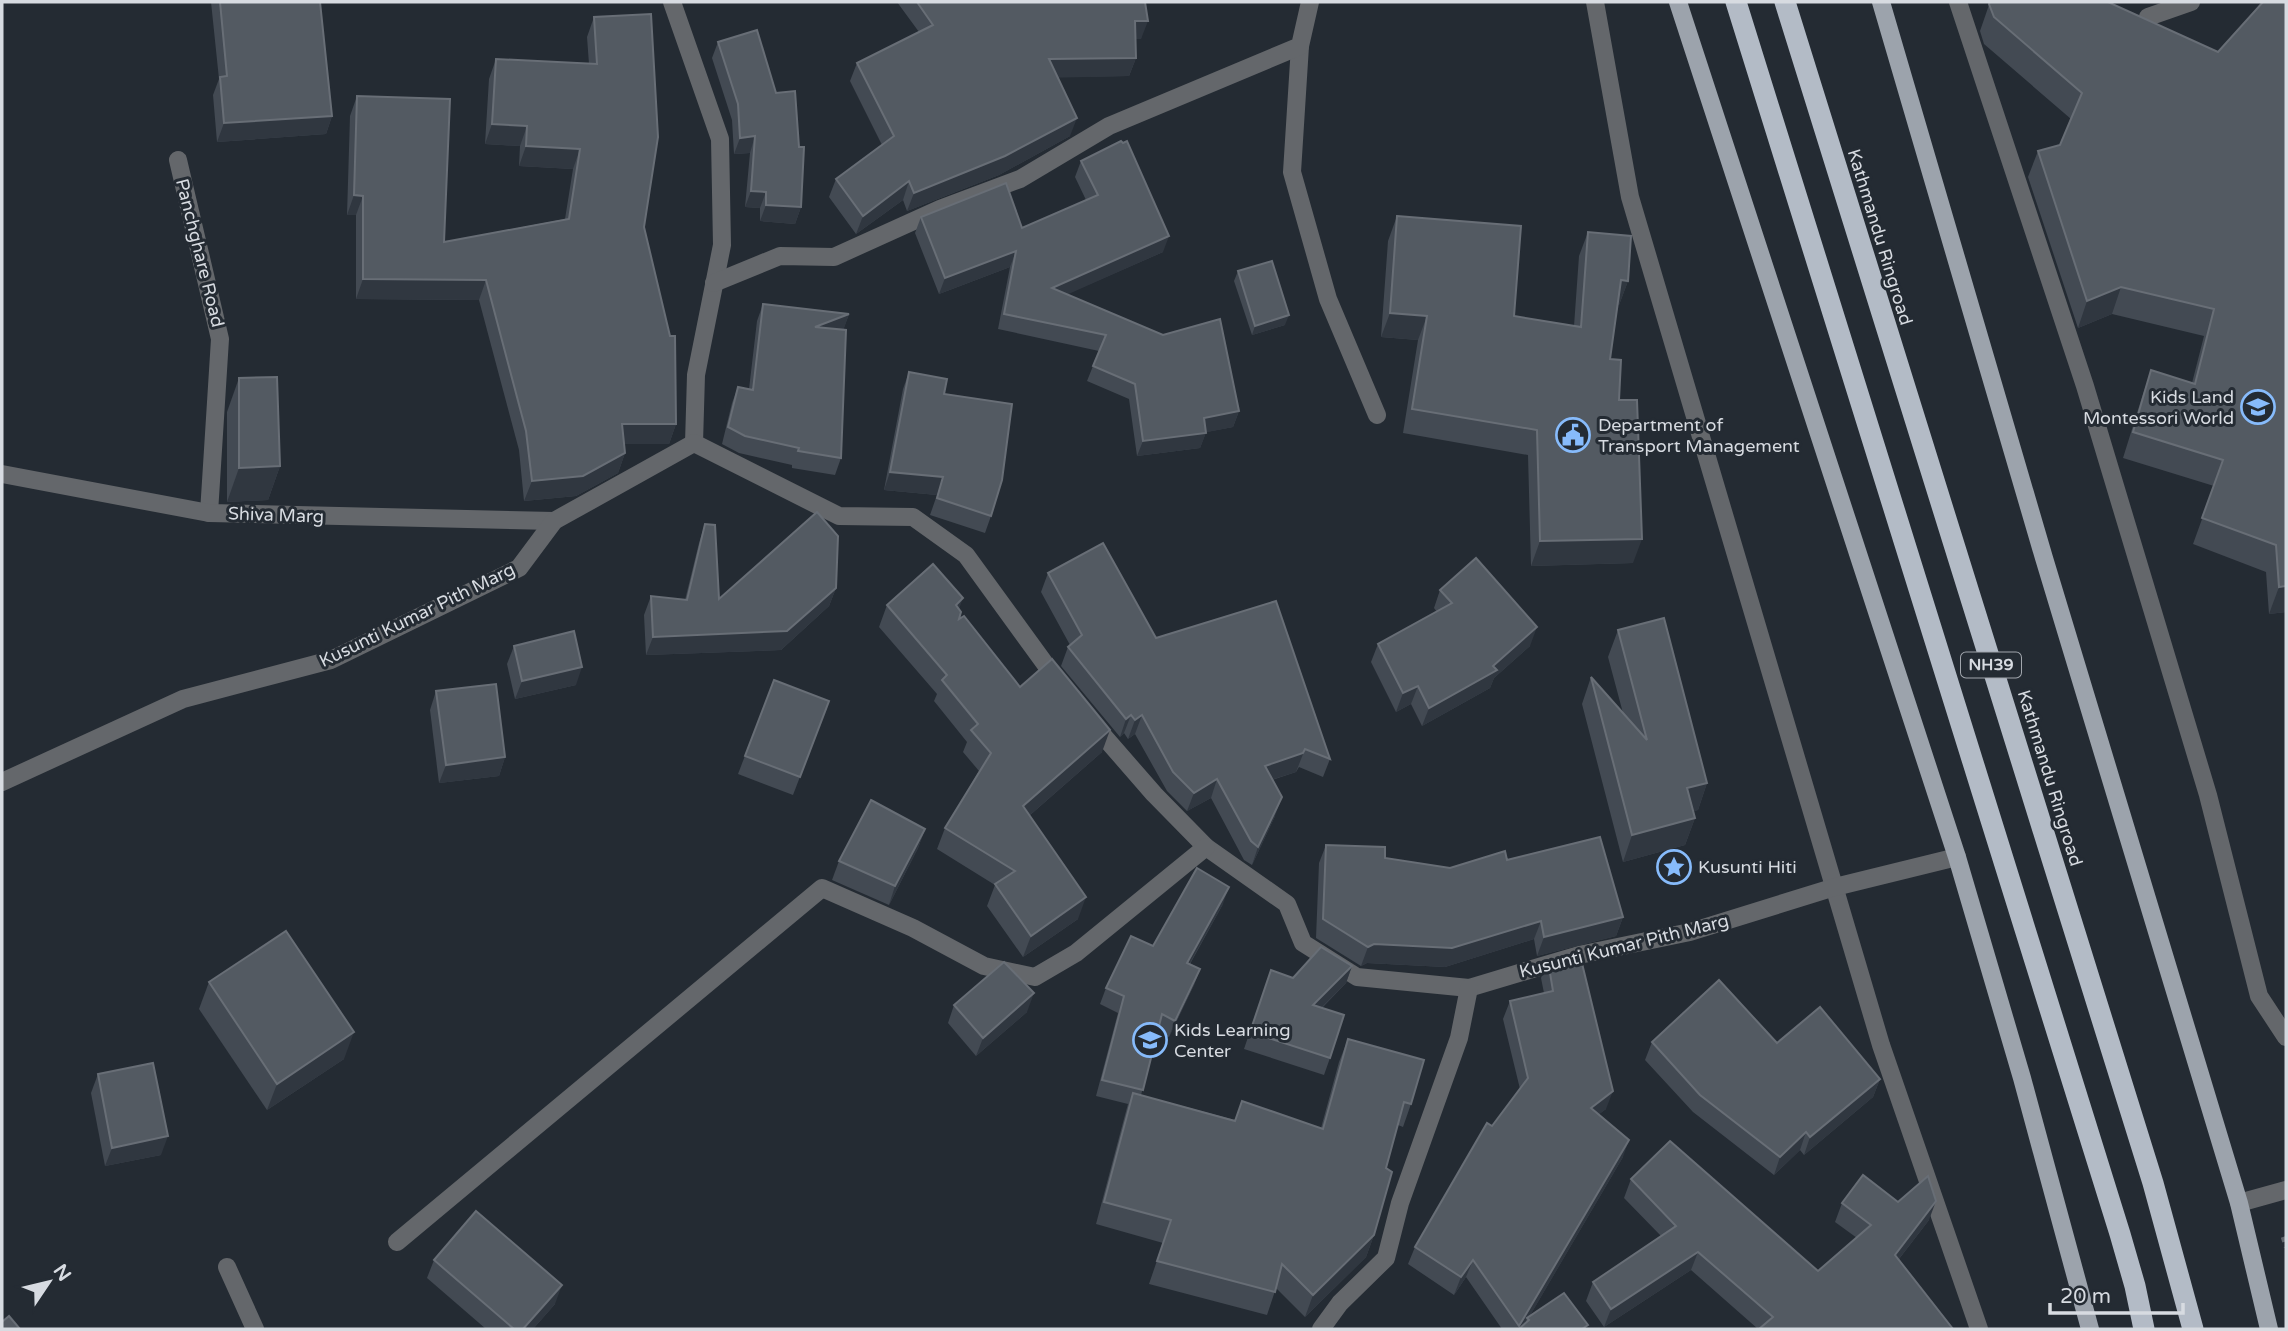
<svg xmlns="http://www.w3.org/2000/svg" width="2288" height="1331" font-family="'Varela Round',sans-serif">
	<style>
		.lines { fill: none; stroke-linecap: round; stroke-linejoin: round }
		.path { stroke: #5f656c; stroke-width: 4.5; stroke-dasharray: 5 5; stroke-linecap: butt }
		.minor { stroke: #64676b; stroke-width: 18 }
		.major { stroke: #9ca3ac; stroke-width: 18 }
		.highway { stroke: #b3bbc6; stroke-width: 21 }
		.wall { fill: #434a53 }
		.shaded-wall { fill: #303740 }
		.building { fill: #535a62; stroke: #686e76; stroke-width: 2 }
		.labels { text-anchor: middle; dominant-baseline: central; stroke-width: 6; stroke-linejoin: round; paint-order: stroke }
		.shield { fill: #242b33; stroke: #a1a6ad; stroke-width: 2 }
		.shield-label { font-size: 16px; font-weight: bold; fill: #d7dbe1 }
		.street-label { font-size: 18px; fill: #d7dbe1; stroke: #242b33 }
		.poi-label { font-size: 18px; fill: #d7dbe1; stroke: #242b33; text-anchor: start }
	</style>
	<rect width="100%" height="100%" fill="#242b33"/>
	<g class="lines">
		<path class="path" d="M2283,1237L2286,1247"/>
		<g class="minor">
			<path d="M672,2L720,139L722,245L696,375L694,443"/>
			<path d="M1595,2L1630,197L1881,1045L1979,1329"/>
			<path d="M1958,2L2085,386L2208,795L2259,996L2286,1037"/>
			<path d="M2148,17L2191,2"/>
			<path d="M1300,46L1292,172L1328,299L1377,415"/>
			<path d="M178,160L220,339L209,513"/>
			<path d="M714,283L780,256L834,257L940,209L1020,179L1109,126L1300,46L1310,2"/>
			<path d="M2,474L209,513L554,521"/>
			<path d="M1093,724L1154,794L1206,847L1287,904L1303,943L1357,977L1469,988L1579,955L1690,932L1835,887L1957,857"/>
			<path d="M2,782L183,699L331,660L519,568L554,521L694,443L839,516L913,517L966,555L1059,683"/>
			<path d="M2239,1203L2286,1190"/>
			<path d="M397,1242L822,888L913,928L984,966L1035,977L1076,953L1206,847"/>
			<path d="M227,1267L255,1329"/>
			<path d="M1321,1329L1340,1303L1386,1258L1400,1203L1459,1038L1469,988"/>
		</g>
		<g class="major">
			<path d="M1678,2L1957,857L2022,1078L2090,1329"/>
			<path d="M1881,2L2044,558L2239,1203L2269,1329"/>
		</g>
		<g class="highway">
			<path d="M1736,2L2120,1234L2135,1286L2144,1329"/>
			<path d="M1785,2L2153,1183L2193,1329"/>
		</g>
	</g>
	<g class="wall">
		<path d="M211,2H320L332,116L326,134L217,142L213,95L219,79Z"/>
		<path d="M897,2H1145L1141,39H1135L1136,58L1129,76L1057,77L1070,136L999,175L907,211L903,200L856,234L829,197L836,179L882,145L850,81L857,63L919,32Z"/>
		<path d="M1990,2L2218,52L2286,2V612L2269,614L2266,572L2193,544L2214,486L2123,458L2142,397L2151,370L2192,383L2204,336L2112,314L2078,328L2028,177L2038,151L2060,145L2071,119L1984,44L1980,31Z"/>
		<path d="M594,17L644,227L676,424L669,444H624L625,453L618,473L576,496L524,501L519,450L479,300L356,299V215H347L350,116L357,96L444,242L565,219L573,169L519,166L520,146L485,144L489,79L496,59L589,64L587,37Z"/>
		<path d="M718,42L801,207L795,224L760,221V208L745,207L750,153L734,154L732,120L712,58Z"/>
		<path d="M1081,161L1163,252L1067,294L1239,411L1233,427L1206,432L1200,448L1137,456L1129,399L1087,381L1099,351L998,329L1010,267L939,294L915,233L921,217L1022,228L1086,200L1075,177Z"/>
		<path d="M1397,216L1514,316L1574,326L1579,256L1588,232L1628,281L1619,305H1618L1610,359L1619,400L1633,563L1531,566L1528,455L1403,433L1418,340L1381,337L1388,241Z"/>
		<path d="M1238,271L1285,325L1252,335L1234,281Z"/>
		<path d="M763,304L849,314L843,330L841,458L835,475L792,468V465L739,453L722,444L732,403L738,387L749,389L757,321Z"/>
		<path d="M909,372L944,394L991,516L985,533L930,515L937,495L884,490L903,389Z"/>
		<path d="M239,378L280,466L268,500L227,502V412Z"/>
		<path d="M705,524L719,599L836,588L829,606L781,650L646,655L644,615L651,596L685,600L699,543Z"/>
		<path d="M1048,573L1156,638L1330,759L1323,777L1299,767L1296,772L1272,780L1275,816L1252,865L1244,860L1211,798L1187,811L1167,791L1135,734L1128,739L1124,733L1120,737L1061,666L1068,647L1070,645L1041,592Z"/>
		<path d="M1440,590L1530,646L1494,678L1490,688L1422,726L1411,704L1396,712L1371,662L1378,644L1437,612L1434,608Z"/>
		<path d="M887,605L959,609V619L1020,687L1102,752L1029,816L1078,919L1023,957L987,906L995,885L937,849L945,828L979,771L963,752L967,742L934,701L937,694L879,627Z"/>
		<path d="M1618,630L1707,783L1698,810L1693,811L1695,818L1685,845L1623,862L1582,704L1591,677L1623,713L1608,657Z"/>
		<path d="M514,646L576,685L515,699L507,664Z"/>
		<path d="M774,680L829,701L793,795L738,774Z"/>
		<path d="M436,691L505,757L499,776L439,783L430,710Z"/>
		<path d="M925,829L918,848L889,905L832,880L839,861Z"/>
		<path d="M1326,845L1385,858L1450,868L1507,860L1623,917L1616,936L1537,956L1534,939L1445,967L1367,963L1361,966L1316,938L1319,863Z"/>
		<path d="M1223,904L1190,964L1200,969L1194,985L1169,1037L1158,1032L1141,1095L1235,1120L1321,1128L1339,1062L1348,1039L1411,1104L1403,1127L1398,1125L1386,1168L1374,1235L1366,1257L1305,1317L1276,1288L1267,1315L1149,1284L1163,1243L1096,1224L1125,1115L1128,1104L1096,1096L1118,1013L1100,1004L1106,988L1153,946Z"/>
		<path d="M1548,961L1606,1109L1599,1114L1623,1157L1529,1317L1586,1329H1502L1466,1277L1454,1295L1408,1264L1415,1247L1492,1126L1520,1089L1503,1019L1510,1001L1544,993L1541,978Z"/>
		<path d="M1352,966L1346,983L1322,1008L1330,1058L1324,1075L1244,1049L1265,987L1293,978Z"/>
		<path d="M209,982L344,1059L267,1110L199,1009Z"/>
		<path d="M954,1005L1027,1012L976,1056L948,1023Z"/>
		<path d="M1652,1042L1777,1043L1880,1079L1873,1097L1804,1155L1800,1150L1774,1175L1693,1112L1645,1060Z"/>
		<path d="M98,1074L161,1155L105,1166L91,1093Z"/>
		<path d="M1631,1179L1818,1271L1857,1238L1835,1222L1842,1203L1898,1202L1929,1220L1899,1259L1953,1329H1758L1691,1270L1604,1327L1586,1301L1593,1282L1661,1236L1624,1198Z"/>
		<path d="M434,1260L555,1304L533,1329H486L427,1278Z"/>
	</g>
	<g class="shaded-wall">
		<path d="M1135,21H1148L1141,39H1128Z"/>
		<path d="M1136,58L1129,76L1042,78L1049,59Z"/>
		<path d="M332,116L326,134L217,142L224,123Z"/>
		<path d="M1077,118L1070,136L999,175L907,211L914,193Z"/>
		<path d="M492,124L527,126L520,146L485,144Z"/>
		<path d="M755,136L750,153L734,154L740,138Z"/>
		<path d="M526,146L580,149L573,169L519,166Z"/>
		<path d="M909,181L903,200L856,234L863,216Z"/>
		<path d="M751,191L766,192L760,208L745,207Z"/>
		<path d="M354,195L363,196L356,215H347Z"/>
		<path d="M766,205L801,207L795,224L760,221Z"/>
		<path d="M1169,236L1163,252L1046,304L1052,288Z"/>
		<path d="M1016,251L1010,267L939,294L945,278Z"/>
		<path d="M363,279L486,280L479,300L356,299Z"/>
		<path d="M1621,280L1628,281L1619,305H1613Z"/>
		<path d="M2121,287L2112,314L2078,328L2087,301Z"/>
		<path d="M1390,313L1427,316L1418,340L1381,337Z"/>
		<path d="M849,314L843,331L815,327Z"/>
		<path d="M1289,315L1285,325L1252,335L1255,326Z"/>
		<path d="M1239,411L1233,427L1198,434L1204,418Z"/>
		<path d="M622,424H676L669,444H614Z"/>
		<path d="M1206,433L1200,448L1137,456L1143,441Z"/>
		<path d="M625,453L618,473L576,496L524,501L532,481Z"/>
		<path d="M280,466L268,500L227,502L239,468Z"/>
		<path d="M890,472L943,477L937,495L884,490Z"/>
		<path d="M1642,539L1633,563L1531,566L1540,541Z"/>
		<path d="M2286,586V612L2269,614L2279,587Z"/>
		<path d="M836,588L829,606L781,650L646,655L653,637Z"/>
		<path d="M963,598L955,620L956,605Z"/>
		<path d="M1537,627L1530,646L1494,678L1490,688L1422,726L1429,708L1493,666Z"/>
		<path d="M582,667L576,685L515,699L522,681Z"/>
		<path d="M1418,686L1411,704L1396,712L1403,693Z"/>
		<path d="M1131,715L1124,733L1120,737L1126,719Z"/>
		<path d="M1142,715L1135,734L1128,739L1135,720Z"/>
		<path d="M1110,730L1102,752L1015,828L1023,806Z"/>
		<path d="M1305,749L1296,772L1258,784L1265,766Z"/>
		<path d="M505,757L499,776L439,783L446,765Z"/>
		<path d="M1217,779L1211,798L1187,811L1194,793Z"/>
		<path d="M1707,783L1698,810L1678,815L1687,788Z"/>
		<path d="M1282,797L1275,816L1252,865L1258,847Z"/>
		<path d="M1695,818L1685,845L1623,862L1632,835Z"/>
		<path d="M925,829L918,848L889,905L895,886Z"/>
		<path d="M1229,887L1223,904L1181,979L1187,963Z"/>
		<path d="M1086,897L1078,919L1023,957L1031,936Z"/>
		<path d="M1623,917L1616,936L1537,956L1544,937Z"/>
		<path d="M1541,921L1534,939L1445,967L1367,963L1361,966L1368,947L1374,944Z"/>
		<path d="M1352,966L1346,983L1307,1022L1313,1005Z"/>
		<path d="M1200,969L1194,985L1169,1037L1175,1021Z"/>
		<path d="M1034,993L1027,1012L976,1056L983,1038Z"/>
		<path d="M354,1032L344,1059L267,1110L277,1084Z"/>
		<path d="M1880,1079L1873,1097L1804,1155L1810,1137Z"/>
		<path d="M1613,1091L1606,1109L1585,1125L1591,1108Z"/>
		<path d="M1806,1132L1800,1150L1774,1175L1780,1157Z"/>
		<path d="M168,1136L161,1155L105,1166L112,1148Z"/>
		<path d="M1629,1140L1623,1157L1528,1319L1527,1318L1525,1323L1518,1329Z"/>
		<path d="M1936,1201L1929,1220L1888,1273L1895,1255Z"/>
		<path d="M1374,1235L1366,1257L1305,1317L1313,1295Z"/>
		<path d="M1698,1252L1691,1270L1604,1327L1611,1309Z"/>
		<path d="M1473,1260L1466,1277L1454,1295L1461,1277Z"/>
		<path d="M562,1285L555,1304L533,1329H523Z"/>
	</g>
	<g class="building">
		<path d="M220,2H320L332,116L224,123L220,77L227,76Z"/>
		<path d="M917,2H1145L1148,21H1135L1136,58L1049,59L1077,118L1005,156L914,193L909,181L863,216L836,179L894,136L857,63L933,25Z"/>
		<path d="M1990,2H2108L2218,52L2263,2H2286V586L2279,587L2276,545L2202,518L2223,460L2133,432L2151,370L2195,384L2214,309L2121,287L2087,301L2038,151L2060,145L2082,93L1994,17L1989,4Z"/>
		<path d="M651,14L658,137L644,227L670,336H675L676,424H622L625,453L583,476L532,481L526,431L486,280L363,279V196L354,195L357,96L450,99L444,242L569,219L580,149L526,146L527,126L492,124L496,59L597,64L594,17Z"/>
		<path d="M757,30L776,93L795,91L799,147H804L801,207L766,205V192L751,191L755,136L740,138L738,104L718,42Z"/>
		<path d="M1121,141L1123,143L1127,141L1169,236L1052,288L1163,335L1220,319L1239,411L1204,418L1206,433L1143,441L1135,384L1093,366L1106,335L1004,314L1016,251L945,278L921,217L1006,183L1022,228L1098,195L1081,161Z"/>
		<path d="M1397,216L1521,226L1514,316L1581,327L1588,232L1631,236L1628,281L1621,280L1610,359L1621,360L1619,400H1637L1642,539L1540,541L1537,430L1412,409L1427,316L1390,313Z"/>
		<path d="M1272,261L1289,315L1255,326L1238,271Z"/>
		<path d="M763,304L849,314L815,327L846,330L841,458L798,451L799,448L745,436L728,427L738,387L753,390Z"/>
		<path d="M909,372L947,379L944,394L1012,404L1002,480L991,516L937,498L943,477L890,472Z"/>
		<path d="M277,377L280,466L239,468V378Z"/>
		<path d="M817,512L838,536L836,588L787,631L653,637L651,596L687,600L705,524L715,525L719,599Z"/>
		<path d="M1103,543L1156,638L1276,601L1330,759L1305,749L1303,753L1265,766L1282,797L1258,847L1251,841L1217,779L1194,793L1173,772L1142,715L1135,720L1131,715L1126,719L1068,647L1082,635L1048,573Z"/>
		<path d="M1476,558L1537,627L1493,666L1497,670L1429,708L1418,686L1403,693L1378,644L1452,603L1440,590Z"/>
		<path d="M933,564L963,598L956,605L961,612L959,619L964,616L1020,687L1052,659L1110,730L1023,806L1086,897L1031,936L995,884L1015,871L945,828L991,753L971,730L978,724L942,680L947,675L887,605Z"/>
		<path d="M1664,618L1707,783L1687,788L1695,818L1632,835L1591,677L1647,740L1618,630Z"/>
		<path d="M574,631L582,667L522,681L514,646Z"/>
		<path d="M774,680L829,701L800,777L745,756Z"/>
		<path d="M496,684L505,757L446,765L436,691Z"/>
		<path d="M871,800L925,829L895,886L839,861Z"/>
		<path d="M1600,837L1623,917L1544,937L1541,921L1452,948L1374,944L1368,947L1323,919L1326,845L1385,847V858L1450,868L1505,851L1507,860Z"/>
		<path d="M1197,868L1229,887L1187,963L1200,969L1175,1021L1162,1014L1143,1090L1102,1080L1124,996L1106,988L1131,936L1153,946Z"/>
		<path d="M286,931L354,1032L277,1084L209,982Z"/>
		<path d="M1321,947L1352,966L1313,1005L1344,1015L1330,1058L1250,1032L1271,970L1293,978Z"/>
		<path d="M1579,951L1613,1091L1591,1108L1629,1140L1519,1326L1473,1260L1461,1277L1415,1247L1487,1123L1492,1126L1528,1078L1510,1001L1553,991L1548,961Z"/>
		<path d="M1004,962L1034,993L983,1038L954,1005Z"/>
		<path d="M1719,980L1777,1043L1820,1007L1880,1079L1810,1137L1806,1132L1780,1157L1700,1095L1652,1042Z"/>
		<path d="M1348,1039L1424,1060L1411,1104L1404,1102L1386,1168L1392,1172L1374,1235L1313,1295L1282,1264L1275,1292L1157,1261L1171,1220L1104,1202L1133,1093L1235,1121L1242,1101L1323,1129Z"/>
		<path d="M153,1063L168,1136L112,1148L98,1074Z"/>
		<path d="M1670,1141L1818,1271L1871,1225L1842,1203L1863,1175L1898,1202L1928,1176L1936,1201L1895,1255L1953,1329H1759L1773,1317L1698,1252L1611,1309L1593,1282L1676,1226L1631,1179Z"/>
		<path d="M476,1211L562,1285L523,1329H514L434,1260Z"/>
		<path d="M1564,1293L1588,1325L1582,1329H1519L1529,1320L1527,1318Z"/>
		<path d="M9,1316L20,1329H2V1322Z"/>
	</g>
	<defs>
		<g id="school-ring" transform="scale(1.75)"><circle r="9.5" fill="#242b33" stroke="#87bbfb" stroke-width="1.5"/><path d="M0-5L7-2L0 1L-7-2ZM-4 1L0 2.5L4 1V4Q0 6-4 4Z" fill="#87bbfb"/></g>
		<g id="civic-ring" transform="scale(1.75)"><circle r="9.5" fill="#242b33" stroke="#87bbfb" stroke-width="1.5"/><path d="M-.6-6.5H3V-4.5H.6V-3L4-1V1h2V6H-6V1h2V-1L-.6-3ZM-1.2 2.5V6h2.4V2.5Z" fill="#87bbfb"/></g>
		<g id="sight-ring" transform="scale(1.75)"><circle r="9.5" fill="#242b33" stroke="#87bbfb" stroke-width="1.5"/><path d="M0-6L1.8-2.2L6-1.7L2.9 1.2L3.7 5.4L0 3.3L-3.7 5.4L-2.9 1.2L-6-1.7L-1.8-2.2Z" fill="#87bbfb"/></g>
	</defs>
	<g fill-rule="evenodd">
		<use href="#school-ring" x="2258" y="407"/>
		<use href="#civic-ring" x="1573" y="435"/>
		<use href="#sight-ring" x="1674" y="867"/>
		<use href="#school-ring" x="1150" y="1040"/>
	</g>
	<g class="labels">
		<rect class="shield" x="1961" y="652.5" width="60" height="25" rx="5"/>
		<g class="shield-label">
			<text x="1991" y="665">NH39</text>
		</g>
		<g class="street-label">
			<text transform="translate(1880 237) rotate(73)">Kathmandu Ringroad</text>
			<text transform="translate(200 253) rotate(76)">Panchghare Road</text>
			<text transform="translate(276 515) rotate(2)">Shiva Marg</text>
			<text transform="translate(417 615) rotate(-26)">Kusunti Kumar Pith Marg</text>
			<text transform="translate(2050 778) rotate(73)">Kathmandu Ringroad</text>
			<text transform="translate(1624 946) rotate(-14)">Kusunti Kumar Pith Marg</text>
		</g>
		<g class="poi-label">
			<text x="2234" y="397" text-anchor="end">Kids Land<tspan x="2234" dy="21">Montessori World</tspan></text>
			<text x="1598" y="425">Department of<tspan x="1598" dy="21">Transport Management</tspan></text>
			<text x="1698" y="867">Kusunti Hiti</text>
			<text x="1174" y="1030">Kids Learning<tspan x="1174" dy="21">Center</tspan></text>
		</g>
	</g>
	<rect width="2288" height="1331" fill="none" stroke="#d7dbe1" stroke-width="7"/>
	<g transform="translate(49 1282) rotate(55)" stroke="#242b33" stroke-width="5" paint-order="stroke">
	<path d="M0-5L12 26L0 18L-12 26Z" fill="#d7dbe1"/>
	<text y="-10" font-size="19" font-weight="bold" text-anchor="middle" fill="#d7dbe1">N</text>
	</g>
	<path d="M2050 1303v10h133v-10" fill="none" stroke="#d7dbe1" stroke-width="3.5"/>
	<text x="2060" y="1303" font-size="21" fill="#d7dbe1" stroke="#242b33" stroke-width="5" paint-order="stroke">20 m</text>
</svg>
